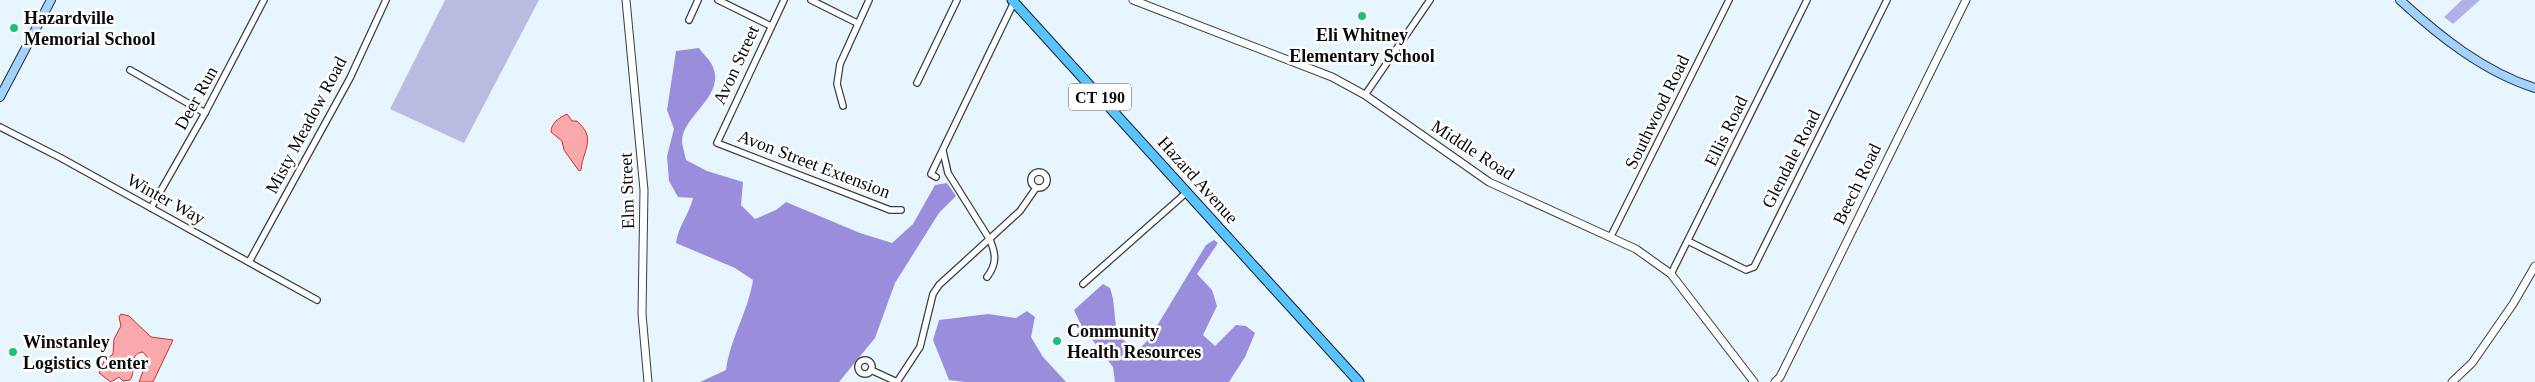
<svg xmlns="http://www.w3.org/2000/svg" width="2535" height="382" font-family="'Times New Roman',serif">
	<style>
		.green { fill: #b4b0ea }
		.forest { fill: #9a8edc }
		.cemetery { fill: #b9bce0 }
		.water { fill: #f9a9ab; stroke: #d42c2d }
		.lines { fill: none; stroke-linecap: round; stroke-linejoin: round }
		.minor-casing { stroke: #3d3d3d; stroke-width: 8 }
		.tertiary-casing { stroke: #3d3d3d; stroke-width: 9 }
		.secondary-casing { stroke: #2c2c2c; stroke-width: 10 }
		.primary-casing { stroke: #1b1b1b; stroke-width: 11 }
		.minor { stroke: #fff; stroke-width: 5.5 }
		.tertiary { stroke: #fff; stroke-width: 7 }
		.secondary { stroke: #a2d2ff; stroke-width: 8 }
		.primary { stroke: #57c4ff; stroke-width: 9 }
		.poi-dot { fill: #1cc076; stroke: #fff; stroke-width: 2 }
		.labels { text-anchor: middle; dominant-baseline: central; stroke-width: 5; stroke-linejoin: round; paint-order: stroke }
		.shield { fill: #fff; stroke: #545454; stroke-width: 1 }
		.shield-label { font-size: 16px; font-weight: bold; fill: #0a0a0a }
		.poi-label { font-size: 18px; font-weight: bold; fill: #0a0a0a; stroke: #fff; text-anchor: start }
		.street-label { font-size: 18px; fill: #0a0a0a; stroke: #fff }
	</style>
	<rect width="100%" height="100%" fill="#e7f5ff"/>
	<path class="green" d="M2462,0H2480L2453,24L2444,17Z"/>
	<g class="forest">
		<path d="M699,48C703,54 711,61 713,67C725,96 684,115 682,140C682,146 685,154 686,160L707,171L743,182L741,205L755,219L776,210L786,202L860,233L892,243L913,224L935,185L947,183L956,196L939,213L895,283L875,338L839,382H700L726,370C730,339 748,312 753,280L735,268L676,243C678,226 689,215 693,198L678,197L669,181L667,156L674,129L667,110L676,51Z"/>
		<path d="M1214,240L1218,243L1197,274L1212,290L1217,306L1203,335L1215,346L1236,325L1246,326L1255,333L1245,357L1229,382H1115L1113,367L1081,325L1074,310L1103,284L1110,288C1120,316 1106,334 1138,350L1149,339L1206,245Z"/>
		<path d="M1027,311L1035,317L1031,337L1043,357L1066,382H965L949,380L933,340L939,320L988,314L1016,318Z"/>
	</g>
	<path class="cemetery" d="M445,0H539L464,143L390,109Z"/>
	<g class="water">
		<path d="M567,114L572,121H577C597,139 583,149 581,170L579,171L564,150L562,141L551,132C551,123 559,118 567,114Z"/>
		<path d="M121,314L129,316L151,337L173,340L153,382H139L148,358L143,352C127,354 137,372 130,380L123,381L119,377L111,382L99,373L104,361L113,354L114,339L121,326L119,317Z"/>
	</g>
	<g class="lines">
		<g class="minor-casing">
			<g id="minor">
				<path d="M718,0L771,26"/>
				<path d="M784,0L717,143L890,210H901"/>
				<path d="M811,0L857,23"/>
				<path d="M689,20L698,0"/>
				<path d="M130,70L205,113"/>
				<path d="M917,83L957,0"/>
				<path d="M1365,95L1430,0"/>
				<path d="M843,106L837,84L840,64L869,0"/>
				<path d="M0,127L61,158L317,300"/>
				<path d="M943,151L948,173L990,240C996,254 997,264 987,277"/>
				<circle cx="1039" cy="180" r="8"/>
				<path d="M936,177L931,174L1015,0"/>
				<path d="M151,208L205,113L264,0"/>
				<path d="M1611,236L1729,0"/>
				<path d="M1688,241L1746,270L1754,267L1887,0"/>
				<path d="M249,262L350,78L386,0"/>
				<path d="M1671,274L1807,0"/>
				<path d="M1083,284L1187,192"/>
				<circle cx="865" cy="367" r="7"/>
				<path d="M871,370L897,382"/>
				<path d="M897,382L920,347L933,294L939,285L1020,211L1036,188"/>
			</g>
		</g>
		<g class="tertiary-casing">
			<g id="tertiary">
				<path d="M626,0L644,190L642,314L648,382"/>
				<path d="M1133,0L1332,77L1365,95L1489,182L1636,249L1671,274L1754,382"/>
				<path d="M1775,382L1780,377L1966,0"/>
				<path d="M2452,382L2472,363L2513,304L2535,266"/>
			</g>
		</g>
		<g class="secondary-casing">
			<g id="secondary">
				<path d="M2400,0C2439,36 2484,72 2535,88"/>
				<path d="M0,97L51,0"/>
			</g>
		</g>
		<g class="primary-casing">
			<path id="primary" d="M1012,0L1359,382"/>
		</g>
		<use href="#minor" class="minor"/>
		<use href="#tertiary" class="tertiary"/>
		<use href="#secondary" class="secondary"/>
		<use href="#primary" class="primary"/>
	</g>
	<g class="poi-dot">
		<circle cx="1362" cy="16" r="5"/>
		<circle cx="14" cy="28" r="5"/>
		<circle cx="1057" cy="341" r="5"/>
		<circle cx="13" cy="352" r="5"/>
	</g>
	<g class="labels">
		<rect class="shield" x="1069" y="83.5" width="62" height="27" rx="4"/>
		<g class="shield-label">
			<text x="1100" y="97">CT 190</text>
		</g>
		<g class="poi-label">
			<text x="24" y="18">Hazardville<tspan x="24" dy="21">Memorial School</tspan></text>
			<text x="1362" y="35" text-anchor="middle">Eli Whitney<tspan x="1362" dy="21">Elementary School</tspan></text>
			<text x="1067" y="331">Community<tspan x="1067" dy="21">Health Resources</tspan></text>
			<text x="23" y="342">Winstanley<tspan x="23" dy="21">Logistics Center</tspan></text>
		</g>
		<g class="street-label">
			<text transform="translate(736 65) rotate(-65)">Avon Street</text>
			<text transform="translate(196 98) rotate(-61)">Deer Run</text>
			<text transform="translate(1657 112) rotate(-64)">Southwood Road</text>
			<text transform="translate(306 125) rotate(-62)">Misty Meadow Road</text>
			<text transform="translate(1726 131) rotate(-64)">Ellis Road</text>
			<text transform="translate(1473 150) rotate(33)">Middle Road</text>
			<text transform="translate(1791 159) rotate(-63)">Glendale Road</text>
			<text transform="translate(814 164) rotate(21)">Avon Street Extension</text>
			<text transform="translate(1198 180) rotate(48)">Hazard Avenue</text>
			<text transform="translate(1857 184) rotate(-64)">Beech Road</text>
			<text transform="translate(627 191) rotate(-92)">Elm Street</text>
			<text transform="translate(166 199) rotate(29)">Winter Way</text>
		</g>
	</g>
</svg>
